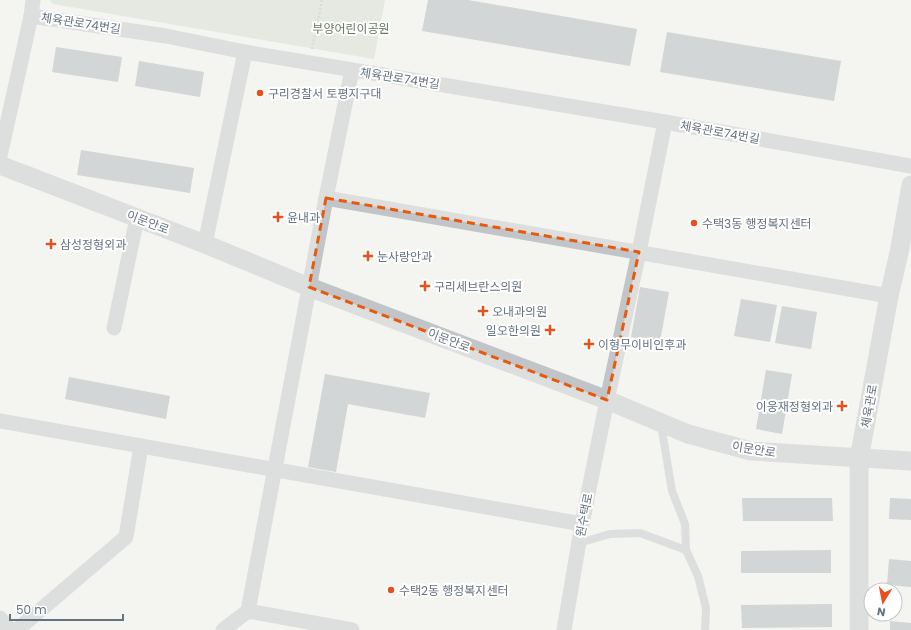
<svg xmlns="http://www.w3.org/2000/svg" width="911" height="630" font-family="Poppins,'Noto Sans KR',sans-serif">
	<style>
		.green { fill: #d4dbd1 }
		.building { fill: #a9b1b6 }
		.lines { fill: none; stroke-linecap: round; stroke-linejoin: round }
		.path { stroke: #bbbdbf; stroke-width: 2.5; stroke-dasharray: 2 2; stroke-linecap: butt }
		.service { stroke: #c1c5c8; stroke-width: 8 }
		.minor { stroke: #c1c5c8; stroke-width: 15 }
		.tertiary { stroke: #c1c5c8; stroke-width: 19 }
		.marked { fill: none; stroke: #e8590c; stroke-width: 3; stroke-dasharray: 8 5; stroke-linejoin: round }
		.poi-dot { fill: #e6501e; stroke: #fff; stroke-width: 1.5 }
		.labels { text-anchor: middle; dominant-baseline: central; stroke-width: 4; stroke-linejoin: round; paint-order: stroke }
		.street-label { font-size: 12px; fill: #627381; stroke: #fff }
		.park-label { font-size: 12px; fill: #657861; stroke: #fff }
		.poi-label { font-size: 12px; fill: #627381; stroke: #fff; text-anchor: start }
	</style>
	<rect width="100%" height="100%" fill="#f4f4f0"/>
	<path class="green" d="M50,0H385L374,59L53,4Z"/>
	<g class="building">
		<path d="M428,0H468L637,29L630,66L422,31Z"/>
		<path d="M667,32L841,61L834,101L660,72Z"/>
		<path d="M56,47L122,57L118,82L52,72Z"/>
		<path d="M139,61L204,72L200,97L135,86Z"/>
		<path d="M81,150L194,168L190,193L77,175Z"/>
		<path d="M640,287L669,292L660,342L631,337Z"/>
		<path d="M741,299L777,305L770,342L734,336Z"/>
		<path d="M782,306L817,312L811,349L775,343Z"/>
		<path d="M766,370L792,374L782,434L756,429Z"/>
		<path d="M325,374L430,393L425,418L348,404L336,472L308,467Z"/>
		<path d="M69,377L170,396L166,419L65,399Z"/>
		<path d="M742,498H832L833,521H743Z"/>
		<path d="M890,498L911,499V520L889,519Z"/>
		<path d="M831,550V573H741V551Z"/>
		<path d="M889,559L911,561V587L887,585Z"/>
		<path d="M832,604V627L742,628L741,605Z"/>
		<path d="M890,621L911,623V630H890Z"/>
	</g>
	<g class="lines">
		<path class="path" d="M312,49L322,0"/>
		<g class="service">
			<path d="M661,424L672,491L685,524L686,550L698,576L706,608L705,630"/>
			<path d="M579,543L610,534L640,533L686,550"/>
		</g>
		<g class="minor">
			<path d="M31,16L33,0"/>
			<path d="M0,156L31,16L166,36L245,52L665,122L911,166"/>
			<path d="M326,198L889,296"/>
			<path d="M205,244L245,52"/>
			<path d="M114,328L137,218"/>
			<path d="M0,421L582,524"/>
			<path d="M248,611L352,630"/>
			<path d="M0,618L10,630"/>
			<path d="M17,630L126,537L141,446"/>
			<path d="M223,630L248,611L326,198L352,70"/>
			<path d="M564,630L582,524L607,400L639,252L665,122"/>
		</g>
		<g class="tertiary">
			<path d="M0,165L205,244L309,287L607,400L688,434L751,451L911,461"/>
			<path d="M859,630V459L889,296L899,253L911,185"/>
		</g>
	</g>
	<path d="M0 0H911V630H0ZM326,198L639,252L607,400L309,287Z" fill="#f4f4f0" fill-opacity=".55" fill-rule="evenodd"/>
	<path class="marked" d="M326,198L639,252L607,400L309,287Z"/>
	<g class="poi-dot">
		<circle cx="260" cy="93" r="4"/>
		<path d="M276 211h4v4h4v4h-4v4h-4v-4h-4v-4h4z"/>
		<circle cx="694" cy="223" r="4"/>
		<path d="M49 238h4v4h4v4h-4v4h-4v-4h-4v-4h4z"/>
		<path d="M366 250h4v4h4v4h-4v4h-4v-4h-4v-4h4z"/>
		<path d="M423 280h4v4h4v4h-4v4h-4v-4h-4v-4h4z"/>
		<path d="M481 305h4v4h4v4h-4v4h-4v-4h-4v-4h4z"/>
		<path d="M548 324h4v4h4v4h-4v4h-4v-4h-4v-4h4z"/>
		<path d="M587 338h4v4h4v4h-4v4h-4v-4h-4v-4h4z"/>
		<path d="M840 400h4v4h4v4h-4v4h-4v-4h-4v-4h4z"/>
		<circle cx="391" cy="590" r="4"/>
	</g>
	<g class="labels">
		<g class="street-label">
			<text transform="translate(81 23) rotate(9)">체육관로74번길</text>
			<text transform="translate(400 78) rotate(9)">체육관로74번길</text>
			<text transform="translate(720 132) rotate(10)">체육관로74번길</text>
			<text transform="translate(148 222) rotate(21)">이문안로</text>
			<text transform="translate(449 340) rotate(21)">이문안로</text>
			<text transform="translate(869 406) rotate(-80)">체육관로</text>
			<text transform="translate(754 449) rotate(9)">이문안로</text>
			<text transform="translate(584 515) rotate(-79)">원수택로</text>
		</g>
		<g class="park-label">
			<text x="351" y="28">부양어린이공원</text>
		</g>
		<g class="poi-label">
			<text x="268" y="93">구리경찰서 토평지구대</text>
			<text x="287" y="217">윤내과</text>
			<text x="702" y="223">수택3동 행정복지센터</text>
			<text x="60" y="244">삼성정형외과</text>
			<text x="377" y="256">눈사랑안과</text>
			<text x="434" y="286">구리세브란스의원</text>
			<text x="492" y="311">오내과의원</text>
			<text x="541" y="330" text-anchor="end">일오한의원</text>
			<text x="598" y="344">이형무이비인후과</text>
			<text x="833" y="406" text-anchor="end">이웅재정형외과</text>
			<text x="399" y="590">수택2동 행정복지센터</text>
		</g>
	</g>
	<g transform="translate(883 602) rotate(190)"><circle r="19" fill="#ffffff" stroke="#c0c7cd"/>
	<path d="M0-3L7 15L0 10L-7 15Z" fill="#e6501e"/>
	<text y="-6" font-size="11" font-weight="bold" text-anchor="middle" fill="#627381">N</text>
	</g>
	<path d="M10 614v6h113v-6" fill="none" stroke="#627381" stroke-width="2"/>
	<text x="16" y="614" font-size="12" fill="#627381" stroke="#ffffff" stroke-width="3" paint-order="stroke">50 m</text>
</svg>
